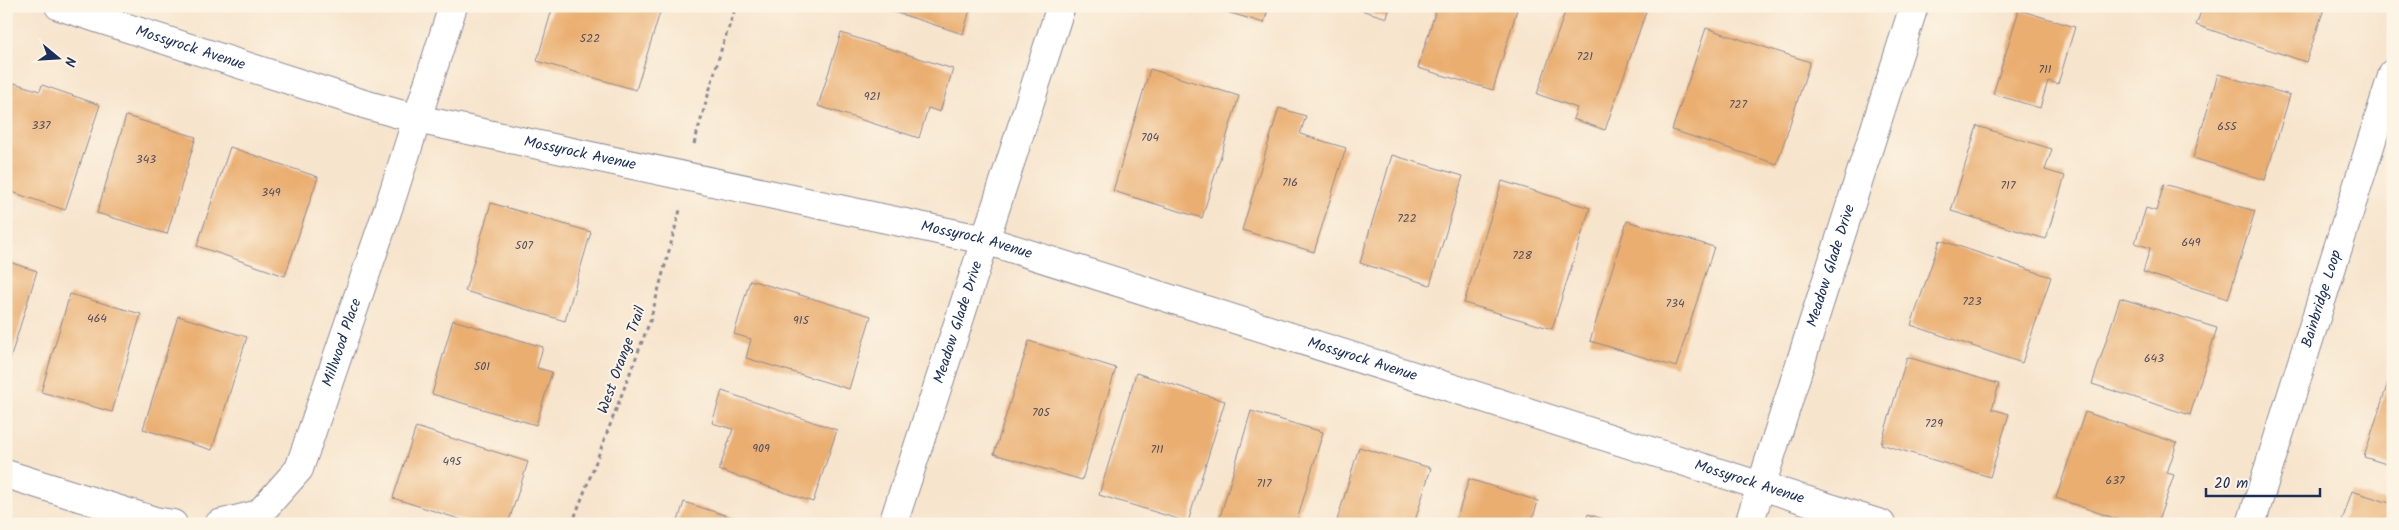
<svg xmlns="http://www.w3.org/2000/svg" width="2399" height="530" font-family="Kalam,sans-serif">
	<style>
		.building { fill: #eaae6f }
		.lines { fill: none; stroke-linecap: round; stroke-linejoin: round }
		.minor-casing { stroke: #898a95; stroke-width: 30 }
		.path { stroke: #898a95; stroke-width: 3; stroke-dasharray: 4 4; stroke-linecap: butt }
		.minor { stroke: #fff; stroke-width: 28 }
		.labels { text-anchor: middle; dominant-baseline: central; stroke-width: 4; stroke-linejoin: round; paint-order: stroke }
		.number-label { font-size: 12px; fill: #4f4f62 }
		.street-label { font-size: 15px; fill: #1b2f5e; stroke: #fcf5e5 }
	</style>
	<rect width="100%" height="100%" fill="#fcf5e5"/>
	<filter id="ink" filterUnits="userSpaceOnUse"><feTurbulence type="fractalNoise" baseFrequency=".02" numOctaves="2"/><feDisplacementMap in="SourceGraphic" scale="10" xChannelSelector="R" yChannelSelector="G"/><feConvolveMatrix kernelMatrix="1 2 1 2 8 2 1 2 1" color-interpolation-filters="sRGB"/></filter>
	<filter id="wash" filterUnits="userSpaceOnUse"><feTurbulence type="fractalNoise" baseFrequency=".0096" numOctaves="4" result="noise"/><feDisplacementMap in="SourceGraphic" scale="20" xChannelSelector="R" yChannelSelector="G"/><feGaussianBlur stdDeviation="1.12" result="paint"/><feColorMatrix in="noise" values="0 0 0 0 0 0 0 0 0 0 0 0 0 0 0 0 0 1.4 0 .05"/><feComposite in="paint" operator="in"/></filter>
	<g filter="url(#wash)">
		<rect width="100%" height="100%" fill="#f7e4cc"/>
		<g id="blocks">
			<g class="building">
				<path d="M553,6H662L636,90L537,61Z"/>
				<path d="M876,6H971L963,34Z"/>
				<path d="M1207,6H1269L1264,23Z"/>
				<path d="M1348,6H1390L1387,18Z"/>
				<path d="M1437,6H1518L1493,90L1418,68Z"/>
				<path d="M1567,6H1628L1646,12L1605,130L1573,119L1577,108L1537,94Z"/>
				<path d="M2203,6H2325L2306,62L2196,25Z"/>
				<path d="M2019,10L2075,27L2058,84L2048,81L2040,108L1993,94Z"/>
				<path d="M1706,28L1810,62L1777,164L1672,130Z"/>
				<path d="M841,33L953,69L940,112L928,108L919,138L818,106Z"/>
				<path d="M1150,69L1239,96L1202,218L1113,191Z"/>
				<path d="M2218,74L2290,95L2265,180L2193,158Z"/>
				<path d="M11,82L40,91L42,85L100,105L65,210L6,190L8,180L6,179V95Z"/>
				<path d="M1279,108L1306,116L1300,134L1346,148L1314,252L1242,230Z"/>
				<path d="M126,116L196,137L167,234L97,213Z"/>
				<path d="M1977,126L2052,149L2045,170L2065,176L2046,239L1951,211Z"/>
				<path d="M230,147L318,177L285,276L197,246Z"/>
				<path d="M1392,155L1463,176L1430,285L1360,263Z"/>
				<path d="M1502,181L1590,208L1552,329L1464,303Z"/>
				<path d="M2164,184L2255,211L2228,299L2143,272L2150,248L2135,243L2146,208L2156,211Z"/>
				<path d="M491,203L591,232L565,321L465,291Z"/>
				<path d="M1627,221L1714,247L1676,367L1590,341Z"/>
				<path d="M1940,240L2051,277L2022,363L1911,325Z"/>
				<path d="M6,261L37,271L7,369H6Z"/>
				<path d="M750,280L871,316L849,389L746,358L751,339L734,334Z"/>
				<path d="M70,294L141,314L112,412L41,392Z"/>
				<path d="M2120,298L2217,328L2190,415L2092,384Z"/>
				<path d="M178,316L247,337L212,450L143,429Z"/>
				<path d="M453,320L543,347L537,368L552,372L536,425L432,394Z"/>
				<path d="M1029,341L1116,368L1082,480L994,454Z"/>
				<path d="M1907,357L1999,384L1992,409L2009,414L1990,477L1881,444Z"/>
				<path d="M1136,373L1225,401L1188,522L1099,495Z"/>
				<path d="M2390,376L2393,377V466L2364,457Z"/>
				<path d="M722,391L837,430L813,502L719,470L733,429L712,423Z"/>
				<path d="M1251,411L1323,432L1296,524H1218Z"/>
				<path d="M2085,412L2177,443L2167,473L2174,475L2157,524H2131L2056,498Z"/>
				<path d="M416,427L528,462L508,524H475L393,498Z"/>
				<path d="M1359,447L1431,468L1414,524H1336Z"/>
				<path d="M1469,479L1538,501L1531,524H1455Z"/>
				<path d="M2352,491L2393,504V524H2341Z"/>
				<path d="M684,502L750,523V524H677Z"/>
				<path d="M1588,514L1616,523V524H1585Z"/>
			</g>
		</g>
	</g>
	<g filter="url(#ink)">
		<use href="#blocks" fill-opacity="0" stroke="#898a95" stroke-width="1"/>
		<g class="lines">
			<g class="minor-casing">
				<g id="minor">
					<path id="s1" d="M59,6L364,104L417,119L985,240L1881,524"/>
					<path d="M6,474L155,521L173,524"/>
					<path id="s2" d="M219,524L259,514L299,469L392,197L453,6"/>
					<path id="s3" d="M893,524L1061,6"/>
					<path id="s4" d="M1749,524L1914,6"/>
					<path id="s5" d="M2251,524L2393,73"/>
				</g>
			</g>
			<g class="path">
				<path d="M694,144L722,47L736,6"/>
				<path d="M572,524L650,321L680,210"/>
			</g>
			<use href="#minor" class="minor"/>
		</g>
	</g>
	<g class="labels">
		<g class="number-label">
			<text x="590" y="38">522</text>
			<text x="1585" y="56">721</text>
			<text x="2045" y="69">711</text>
			<text x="872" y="96">921</text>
			<text x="1738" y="104">727</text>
			<text x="41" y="125">337</text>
			<text x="2227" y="126">655</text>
			<text x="1150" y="137">704</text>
			<text x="146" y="159">343</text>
			<text x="1290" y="182">716</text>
			<text x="2008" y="185">717</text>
			<text x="271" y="192">349</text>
			<text x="1407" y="218">722</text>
			<text x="2191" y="242">649</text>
			<text x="524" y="245">507</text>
			<text x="1522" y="255">728</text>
			<text x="1972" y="301">723</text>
			<text x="1675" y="303">734</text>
			<text x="97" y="318">464</text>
			<text x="801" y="320">915</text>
			<text x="2154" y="358">643</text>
			<text x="482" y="366">501</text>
			<text x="1041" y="412">705</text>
			<text x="1934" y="423">729</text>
			<text x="761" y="448">909</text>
			<text x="1157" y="449">711</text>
			<text x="452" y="461">495</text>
			<text x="2115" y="480">637</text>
			<text x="1264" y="483">717</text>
		</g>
		<g class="street-label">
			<text stroke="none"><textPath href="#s1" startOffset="138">Mossyrock Avenue</textPath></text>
			<text stroke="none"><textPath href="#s1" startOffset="542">Mossyrock Avenue</textPath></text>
			<text stroke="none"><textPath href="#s1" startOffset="948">Mossyrock Avenue</textPath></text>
			<text stroke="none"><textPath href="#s4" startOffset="271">Meadow Glade Drive</textPath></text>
			<text stroke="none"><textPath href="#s5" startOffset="236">Bainbridge Loop</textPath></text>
			<text stroke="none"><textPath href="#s3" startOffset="212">Meadow Glade Drive</textPath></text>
			<text stroke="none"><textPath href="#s2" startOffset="235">Millwood Place</textPath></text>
			<text transform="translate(622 360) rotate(-70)">West Orange Trail</text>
			<text stroke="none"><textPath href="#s1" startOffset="1352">Mossyrock Avenue</textPath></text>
			<text stroke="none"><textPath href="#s1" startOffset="1758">Mossyrock Avenue</textPath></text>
		</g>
	</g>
	<rect width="2399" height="530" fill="none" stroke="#fcf5e5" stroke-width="25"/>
	<g transform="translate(58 58) rotate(108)" stroke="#fcf5e5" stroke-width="4" paint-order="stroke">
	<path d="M0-4L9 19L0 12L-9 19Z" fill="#1b2f5e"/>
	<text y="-8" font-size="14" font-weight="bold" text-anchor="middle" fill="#1b2f5e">N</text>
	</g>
	<path d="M2206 488v8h114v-8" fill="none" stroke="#1b2f5e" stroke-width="2.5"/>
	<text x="2214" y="488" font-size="15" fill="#1b2f5e" stroke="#fcf5e5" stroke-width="4" paint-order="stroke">20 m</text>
</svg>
